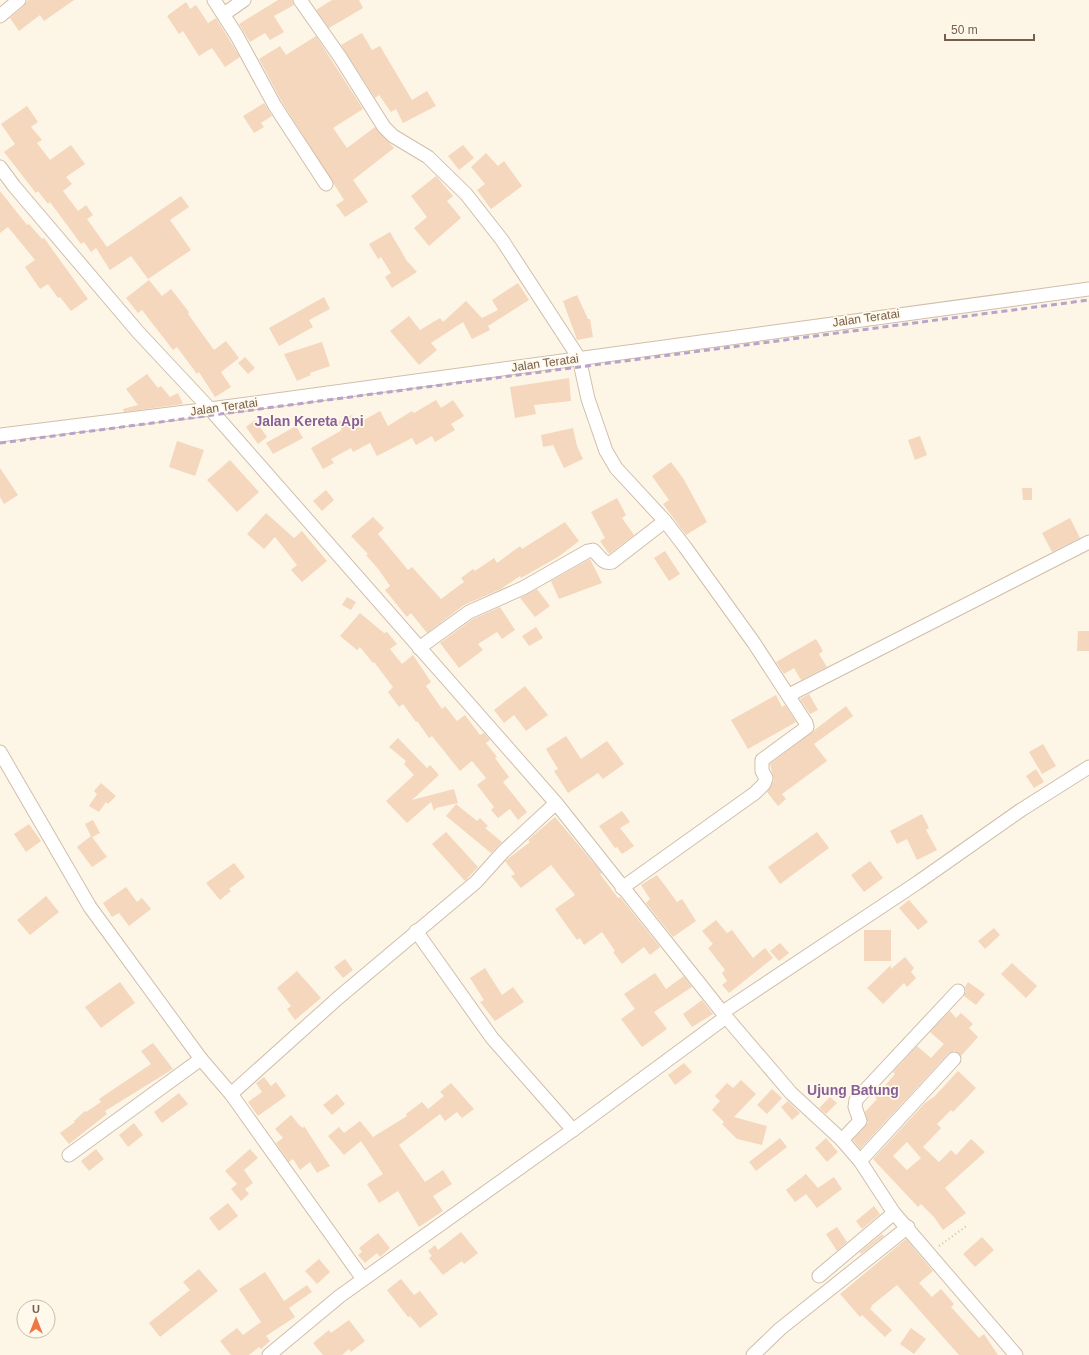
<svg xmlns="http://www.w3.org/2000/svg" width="1089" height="1355" font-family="Arial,sans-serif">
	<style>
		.building { fill: #f4d7bc; fill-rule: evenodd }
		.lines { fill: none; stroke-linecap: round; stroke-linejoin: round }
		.minor-casing { stroke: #d0beab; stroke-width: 15 }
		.path { stroke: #daba9f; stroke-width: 2; stroke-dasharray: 1 3; stroke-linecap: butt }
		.minor { stroke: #fff; stroke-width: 13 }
		.rail { stroke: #baa3c8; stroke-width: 3; stroke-dasharray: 6 4; stroke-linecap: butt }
		.labels { text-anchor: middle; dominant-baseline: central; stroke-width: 3.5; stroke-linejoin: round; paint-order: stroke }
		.street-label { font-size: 12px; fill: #785e49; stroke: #fff9ed }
		.quarter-label { font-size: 14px; font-weight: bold; fill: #886095; stroke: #fff9ed }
	</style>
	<rect width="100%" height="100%" fill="#fdf6e6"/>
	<g class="building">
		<path d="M28,0H74L44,21L40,15L19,31L10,18L24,6Z"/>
		<path d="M278,0H292L294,5L274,16L284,32L270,40L265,33L250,42L239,24Z"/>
		<path d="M332,0H359L363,8L329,28L316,10Z"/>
		<path d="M186,2L190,9L196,5L208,23L216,18L240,57L225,67L212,48L199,56L183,31L179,34L167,16Z"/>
		<path d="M362,33L372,50L380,46L412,100L427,91L436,106L403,123L396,109L391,112L379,95L375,98L341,45Z"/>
		<path d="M316,36L363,109L333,128L347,148L375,127L394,148L353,180L368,202L345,217L336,205L344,200L282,102L259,59L280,46L286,55Z"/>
		<path d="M264,103L272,116L261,123L264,127L254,133L243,116Z"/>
		<path d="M27,106L38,122L31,127L42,140L37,143L50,160L71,145L85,164L66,177L72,184L63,191L78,211L86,205L93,215L87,219L107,247L181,196L189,207L170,220L191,250L148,279L131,256L110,270L96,248L91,252L84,242L81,244L50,202L48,204L38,191L36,193L4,152L15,144L1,124Z"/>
		<path d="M463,145L474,158L459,170L448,156Z"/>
		<path d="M486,153L498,166L504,161L522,186L491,209L477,190L485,184L471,167Z"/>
		<path d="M436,176L453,196L447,201L461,218L429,246L414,228L427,217L411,196Z"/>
		<path d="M0,191L27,225L29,224L42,239L44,238L88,299L71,311L60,297L58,298L48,284L40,289L25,267L35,260L8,227L0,233Z"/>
		<path d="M390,232L407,261L417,272L392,288L385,277L391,273L381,257L378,259L369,244Z"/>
		<path d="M149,280L162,296L171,289L189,312L188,314L214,350L226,341L239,358L221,372L231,387L215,397L199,372L197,374L177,347L173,350L142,310L138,313L126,298Z"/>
		<path d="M518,283L529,300L488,326L490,330L472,339L463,322L431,343L437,350L419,365L390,331L409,316L420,330L440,318L443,322L466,301L482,318L498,310L492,300Z"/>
		<path d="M577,295L588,319H590L593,337L577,340L563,301Z"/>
		<path d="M324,297L330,309L309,320L313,327L279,346L269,328Z"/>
		<path d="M322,342L330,366L310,373L311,375L297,381L284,354Z"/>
		<path d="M245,357L255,368L248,374L238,363Z"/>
		<path d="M147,374L158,388L161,386L170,397L178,393L183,404L124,412L123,409L138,405L126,389Z"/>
		<path d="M569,378L571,401L534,405L536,414L515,418L510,387Z"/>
		<path d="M436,400L441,408L453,400L464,416L451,424L455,430L435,442L432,436L416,445L412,438L377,456L370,443L353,452L351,448L331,459L334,463L323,469L311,448L342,430L338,422L352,415L357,424L380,411L388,426L412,411L414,413Z"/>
		<path d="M255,420L267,437L258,444L246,427Z"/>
		<path d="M296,426L303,438L273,454L266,443Z"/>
		<path d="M573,428L577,446L583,459L564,468L553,445L543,447L541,435Z"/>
		<path d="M920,436L927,455L915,460L908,440Z"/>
		<path d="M177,441L204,450L195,476L169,467Z"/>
		<path d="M230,460L259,492L237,512L207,480Z"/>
		<path d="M671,462L683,478L707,522L686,535L663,504L669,500L652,476Z"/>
		<path d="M0,468L18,495L4,504L0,497Z"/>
		<path d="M1022,488H1032V500H1023Z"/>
		<path d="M326,490L334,500L322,511L313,501Z"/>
		<path d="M617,498L626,515L622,518L634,535L609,554L600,541L605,538L591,512Z"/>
		<path d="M266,513L294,538L302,531L327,561L302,582L291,570L297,565L275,537L264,549L247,534Z"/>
		<path d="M373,517L384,528L378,534L408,570L412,567L441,599L464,582L461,578L473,569L475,571L494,558L497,563L520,546L522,549L565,522L579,541L558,557L521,578L520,576L501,589L464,605L427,633L411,613L407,617L385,590L390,586L379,570L366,555L368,554L351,536Z"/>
		<path d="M1070,518L1080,538L1052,552L1042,533Z"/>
		<path d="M665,551L680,574L669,581L654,558Z"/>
		<path d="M590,559L602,583L559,599L551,581Z"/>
		<path d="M537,589L550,606L535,617L520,598Z"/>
		<path d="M347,597L356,602L351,610L342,605Z"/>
		<path d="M500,607L515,630L502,639L497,632L478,644L483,650L459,668L440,643L473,619Z"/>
		<path d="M360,613L384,633L387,632L397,644L390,649L402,664L413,655L431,682L426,686L442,709L445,706L457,721L465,715L480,735L484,733L490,740L486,743L497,757L495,758L509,777L503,782L527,812L518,820L510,809L498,818L491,810L494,807L477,785L486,778L472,761L460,771L432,736L429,738L417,721L416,722L403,704L399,707L388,692L393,687L374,662L373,663L360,647L357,650L340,636Z"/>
		<path d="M536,627L543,638L529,646L522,636Z"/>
		<path d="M1078,631H1089V651H1077Z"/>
		<path d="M816,639L823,651L819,654L827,667L801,680L794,668L784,674L776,662Z"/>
		<path d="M525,686L548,715L526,731L514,715L504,723L494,710Z"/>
		<path d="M809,694L818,710L810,714L800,699Z"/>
		<path d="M776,695L782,707L785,705L796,722L748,749L731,720Z"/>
		<path d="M846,706L853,716L814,744L827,761L782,794L786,799L778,806L767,792L774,780L770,764Z"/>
		<path d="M566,736L581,759L607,741L624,764L603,779L598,773L568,793L554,771L558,769L546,749Z"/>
		<path d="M398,738L427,768L430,765L439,775L412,800L454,789L458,803L436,808L434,811L431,802L407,823L386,801L414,775L404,764L406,761L389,747Z"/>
		<path d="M1043,744L1056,766L1042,774L1029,752Z"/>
		<path d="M1036,769L1044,782L1034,788L1026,776Z"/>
		<path d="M101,783L116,796L108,804L106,802L99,812L89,806L97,794L94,791Z"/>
		<path d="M456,804L477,821L480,818L488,826L485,828L502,842L491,853L446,816Z"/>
		<path d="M622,811L630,822L620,828L634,846L622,854L617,847L615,848L599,826Z"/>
		<path d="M922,814L929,828L926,830L937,850L917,860L907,839L897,844L890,831Z"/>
		<path d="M555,817L602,873L600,874L618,898L620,897L660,947L650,955L644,947L622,964L613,952L615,951L602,932L584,945L580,938L577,940L555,909L575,895L551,865L521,888L511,876L515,874L505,861L530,842L528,840Z"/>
		<path d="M93,820L100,833L92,837L107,857L92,867L77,847L91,836L85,824Z"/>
		<path d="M29,824L41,841L26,852L14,834Z"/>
		<path d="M446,832L478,867L465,881L432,844Z"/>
		<path d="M817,832L829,848L780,884L768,867Z"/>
		<path d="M870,861L883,878L864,892L851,875Z"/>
		<path d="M234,863L245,877L229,889L231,891L220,900L206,883Z"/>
		<path d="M657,875L677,902L682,899L696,921L673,937L646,903L650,899L641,885Z"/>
		<path d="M126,887L137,902L142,898L151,909L129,926L119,913L112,917L103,903Z"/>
		<path d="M46,896L59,912L30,935L17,920Z"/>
		<path d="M909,900L928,922L918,930L899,908Z"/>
		<path d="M716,920L727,933L732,930L753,958L765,948L773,958L729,993L722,985L727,981L722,973L725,970L708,948L713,944L702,931Z"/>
		<path d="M994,928L1000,935L985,949L978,941Z"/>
		<rect x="864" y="930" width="27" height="31"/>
		<path d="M780,943L789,953L779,961L770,951Z"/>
		<path d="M905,957L914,968L911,972L916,978L907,987L904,983L883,1004L867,988L891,965V969Z"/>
		<path d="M345,959L353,970L343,978L334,967Z"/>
		<path d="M1012,963L1037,986L1026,998L1001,974Z"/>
		<path d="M485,968L502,995L513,987L524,1002L495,1021L480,1002L484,1000L470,978Z"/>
		<path d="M297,971L321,998L295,1020L287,1009L291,1006L277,988Z"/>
		<path d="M655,973L666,989L684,976L692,987L654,1012L667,1029L642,1047L621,1019L635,1009L624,994Z"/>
		<path d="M120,982L135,1003L101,1028L85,1007Z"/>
		<path d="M968,982L985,994L976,1005L964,996L966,992L965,987Z"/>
		<path d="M702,1000L713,1014L692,1027L683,1014Z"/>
		<path d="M950,1011L956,1018L961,1013L973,1024L969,1028L978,1037L961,1056L955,1051L948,1054L860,1149L853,1140L868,1123L865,1112L877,1099L875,1097L895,1074L893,1072L917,1046L931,1058L944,1044L930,1032Z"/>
		<path d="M153,1043L173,1069L105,1111L107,1114L69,1144L60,1133L75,1122L74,1121L85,1111L86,1112L101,1102L99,1099L151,1064L141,1051Z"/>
		<path d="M684,1063L692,1072L675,1085L668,1075Z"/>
		<path d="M958,1071L976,1088L953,1112L951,1110L937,1124L941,1128L923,1147L939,1162L951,1150L956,1155L971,1139L985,1152L945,1188L966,1213L943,1230L934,1217L921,1204L918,1207L873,1159L925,1103L935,1096ZM907,1142L921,1158L907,1170L893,1156Z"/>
		<path d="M264,1077L271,1086L276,1082L286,1096L258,1116L248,1102L262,1092L256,1083Z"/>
		<path d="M741,1080L756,1094L734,1117L767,1126L762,1145L737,1139L722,1124L724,1122L712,1110L720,1101L715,1096L727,1083L733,1088Z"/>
		<path d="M451,1083L474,1109L462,1118L457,1112L445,1121L440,1114L399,1145L425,1182L443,1170L452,1184L433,1196L443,1211L419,1227L398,1191L379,1203L367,1184L383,1174L361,1141L344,1155L328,1136L339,1127L344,1133L360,1121L373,1137L407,1116L406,1114L422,1102L428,1109L444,1096L440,1092Z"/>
		<path d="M772,1089L782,1098L767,1114L757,1105Z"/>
		<path d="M179,1093L188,1104L162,1123L154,1112Z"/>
		<path d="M337,1094L345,1104L332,1115L323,1105Z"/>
		<path d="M830,1097L837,1103L826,1114L819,1108Z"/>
		<path d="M788,1101L800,1113L792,1120L781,1107Z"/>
		<path d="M291,1115L299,1125L303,1128L304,1126L330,1166L317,1173L310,1162L300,1170L293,1159L289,1162L276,1143L283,1138L275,1129Z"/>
		<path d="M134,1123L143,1135L128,1147L119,1135Z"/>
		<path d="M780,1138L787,1147L756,1171L749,1162Z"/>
		<path d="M826,1138L838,1152L827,1162L815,1148Z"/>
		<path d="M96,1149L104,1159L89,1171L81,1161Z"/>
		<path d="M250,1149L258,1158L244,1170L253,1183L245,1189L249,1194L241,1201L231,1189L237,1184L225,1171Z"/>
		<path d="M806,1174L818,1188L834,1177L842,1189L817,1208L806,1194L795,1202L786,1190Z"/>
		<path d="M228,1203L238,1216L219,1231L209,1218Z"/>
		<path d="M874,1206L880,1214L862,1229L856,1221Z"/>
		<path d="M837,1227L847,1242L837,1251L826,1234Z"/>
		<path d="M461,1232L478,1253L464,1264L462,1261L443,1275L429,1258L432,1256L428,1251L435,1245L438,1250Z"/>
		<path d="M378,1233L390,1248L380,1257L377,1253L365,1263L358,1255L362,1252L359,1248Z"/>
		<path d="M882,1234L884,1236L861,1254L860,1252Z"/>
		<path d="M982,1237L994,1250L975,1267L963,1254Z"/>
		<path d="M906,1239L933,1271L919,1283L932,1297L941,1289L954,1304L951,1307L979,1338L984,1334L998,1355H959L897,1285L871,1306L872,1307L870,1309L892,1330L885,1337L862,1315L860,1317L840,1294Z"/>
		<path d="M319,1259L330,1272L317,1284L305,1271Z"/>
		<path d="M199,1269L218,1291L160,1337L149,1323L190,1290L183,1282Z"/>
		<path d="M265,1272L284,1301L307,1285L312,1292L289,1308L295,1317L266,1336L270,1341L261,1349L259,1347L249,1355H231L220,1341L237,1328L243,1335L261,1322L239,1289Z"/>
		<path d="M401,1279L414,1295L420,1291L438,1314L420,1328L410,1316L408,1317L387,1290Z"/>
		<path d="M349,1320L365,1341L351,1352L349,1349L342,1355H323L313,1343L329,1330L331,1333Z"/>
		<path d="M911,1328L926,1339L914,1354L900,1344Z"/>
	</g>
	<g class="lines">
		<g class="minor-casing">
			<g id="minor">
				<path d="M214,0L237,36L275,106L326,184"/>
				<path d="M300,0L340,57L384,127L393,136L428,157L466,194L502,240L579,358L588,399L606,451L616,468L665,521L685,547L754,643L806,723L807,727L762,760V771L766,778L764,784L755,793L622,888"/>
				<path d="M224,14L244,0"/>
				<path d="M0,16L19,0"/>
				<path d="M0,167L14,186L138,332L210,409L556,803L726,1017L791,1093L842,1140L860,1161L894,1213L1016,1355"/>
				<path d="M0,435L210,409L1089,289"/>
				<path d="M419,648L469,612L523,588L588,551L593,550C600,556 603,565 612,562L665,521"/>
				<path d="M789,695L1089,542"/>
				<path d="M0,752L90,907L201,1059L231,1094L363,1279"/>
				<path d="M416,931L492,1038L573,1130"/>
				<path d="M723,1012L917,883L1021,810L1089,767"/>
				<path d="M231,1094L338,998L476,882L503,852L556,803"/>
				<path d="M842,1140L860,1121L855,1107L856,1100L958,991"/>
				<path d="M69,1155L201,1059"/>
				<path d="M860,1161L954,1059"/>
				<path d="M819,1276L894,1213"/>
				<path d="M269,1355L340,1296L573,1130L726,1017"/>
				<path d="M753,1355L780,1329L908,1227"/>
			</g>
		</g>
		<path class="path" d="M939,1246L968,1225"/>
		<use href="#minor" class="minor"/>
		<path class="rail" d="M0,443L1089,300"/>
	</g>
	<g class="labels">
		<g class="street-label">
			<text transform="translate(866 318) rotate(-8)">Jalan Teratai</text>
			<text transform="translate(545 363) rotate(-8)">Jalan Teratai</text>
			<text transform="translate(224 407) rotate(-8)">Jalan Teratai</text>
		</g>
		<g class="quarter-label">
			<text x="309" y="421">Jalan Kereta Api</text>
			<text x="853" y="1090">Ujung Batung</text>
		</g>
	</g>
	<g transform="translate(36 1319)"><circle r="19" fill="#fff9ed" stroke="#c9bbab"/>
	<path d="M0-3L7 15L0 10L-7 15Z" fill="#ed7846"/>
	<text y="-6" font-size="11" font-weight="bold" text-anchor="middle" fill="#785e49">U</text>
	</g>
	<path d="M945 34v6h89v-6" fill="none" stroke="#785e49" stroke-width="2"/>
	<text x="951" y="34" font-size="12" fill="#785e49" stroke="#fff9ed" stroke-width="3" paint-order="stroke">50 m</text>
</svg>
